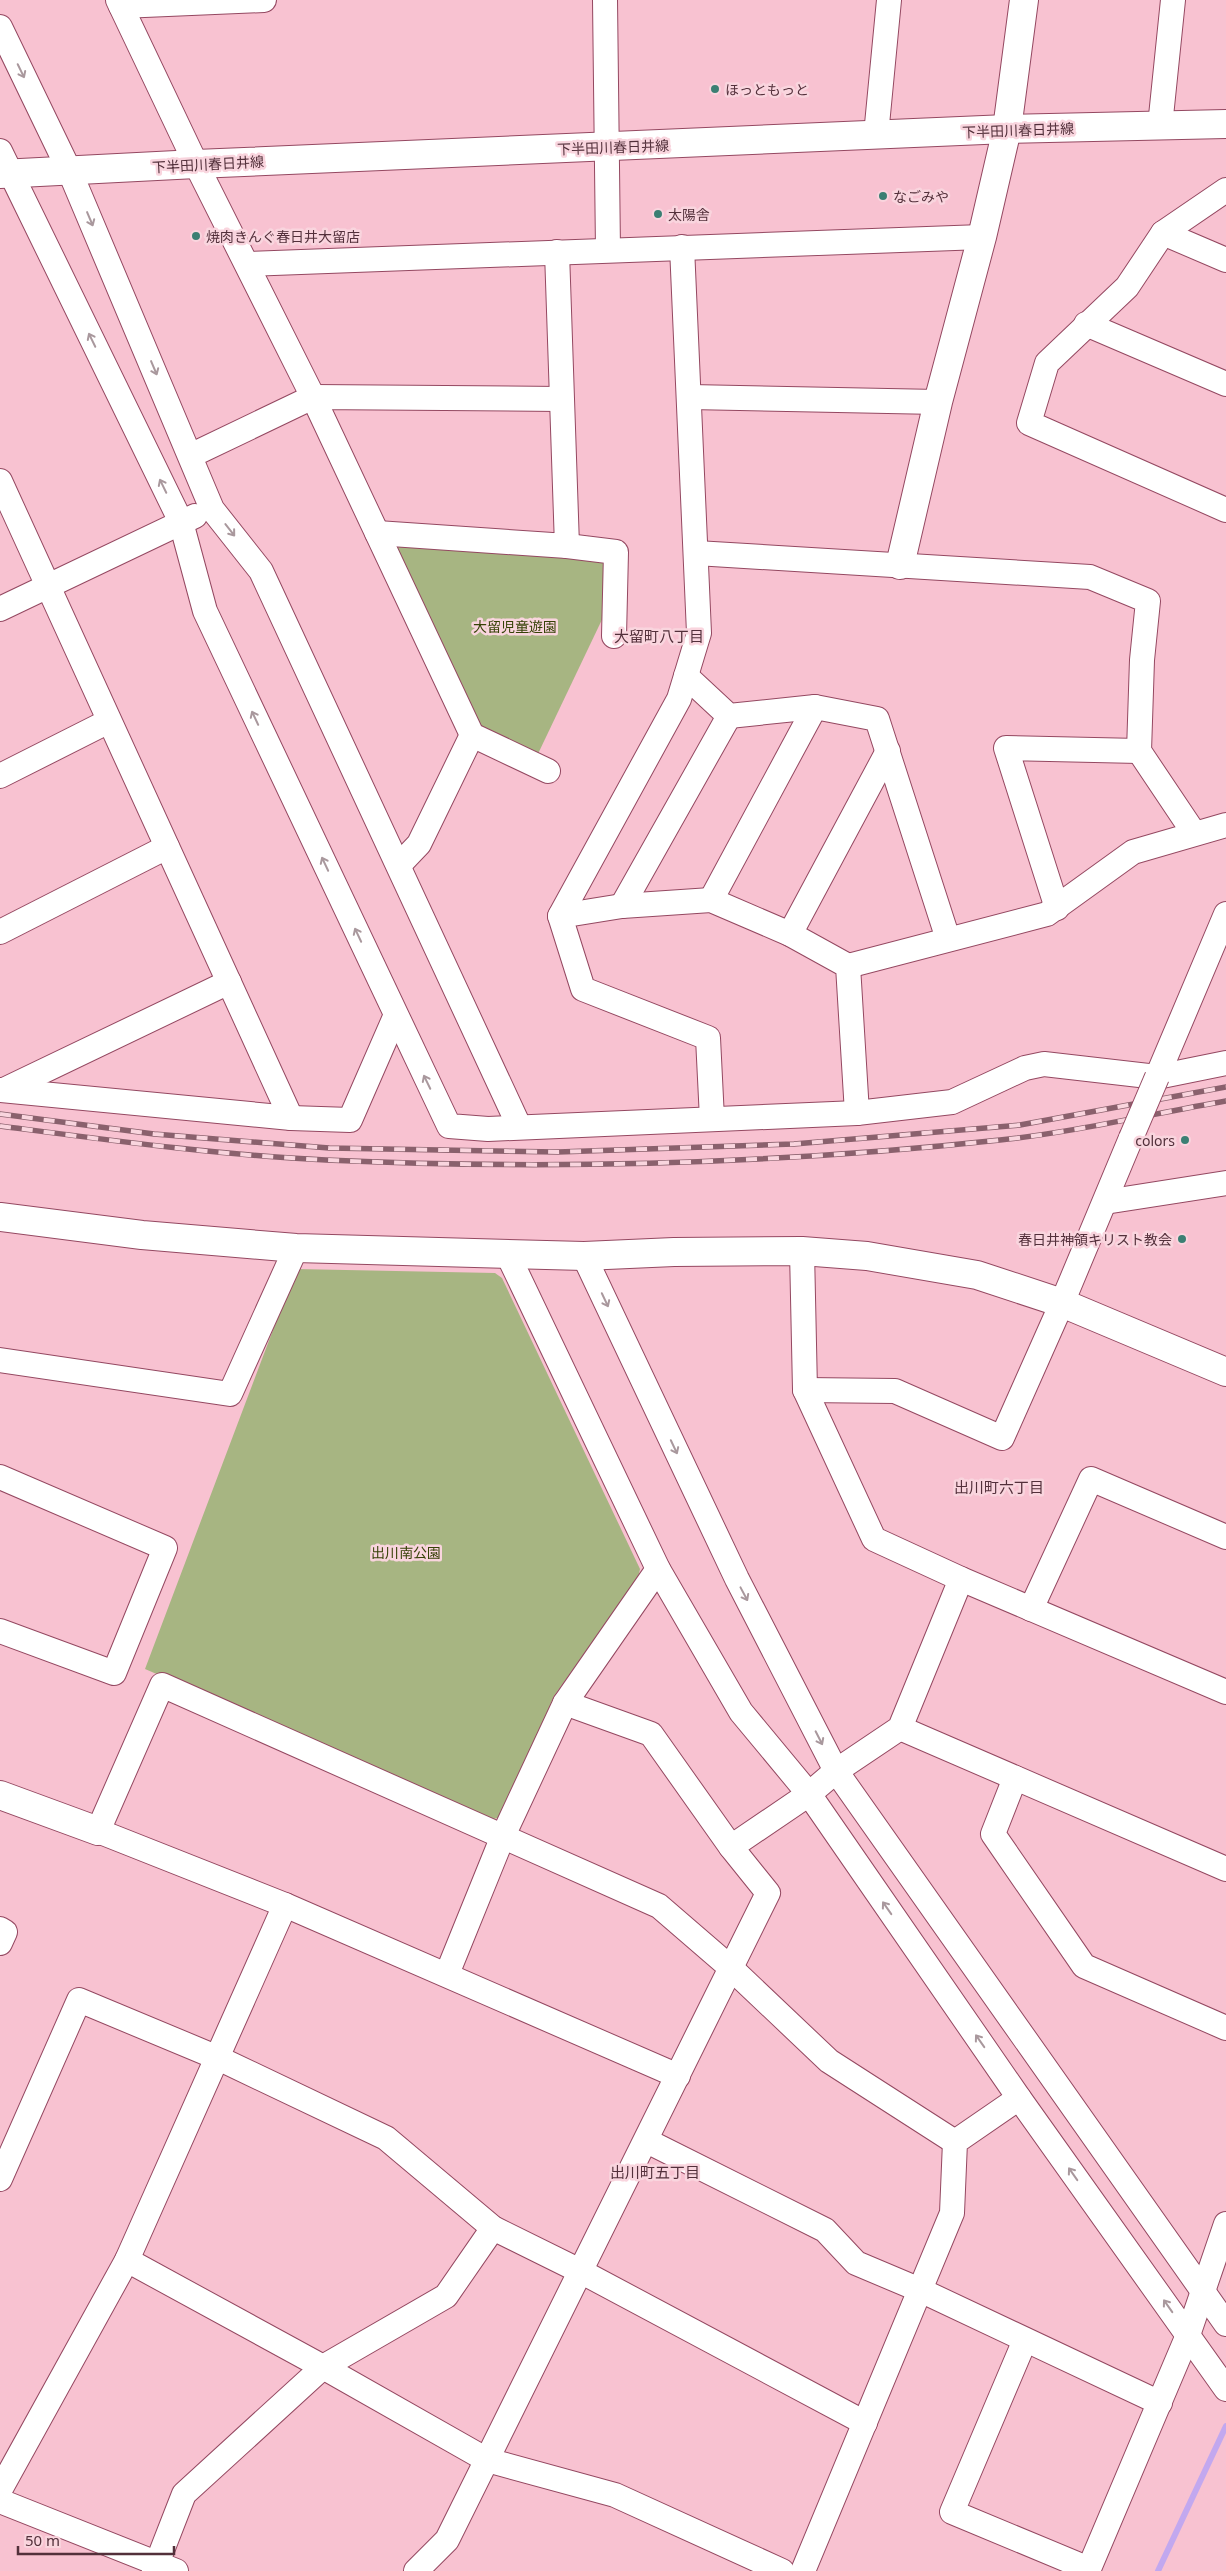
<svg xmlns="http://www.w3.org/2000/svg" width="1226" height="2571" font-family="'Noto Sans','Noto Sans JP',sans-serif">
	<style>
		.green { fill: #a7b582 }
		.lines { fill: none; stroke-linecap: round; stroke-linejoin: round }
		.stream { stroke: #c2a8ef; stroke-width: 6 }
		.street-casing { stroke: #944861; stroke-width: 26 }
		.secondary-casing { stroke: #944861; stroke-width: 30 }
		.street { stroke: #fff; stroke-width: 24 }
		.secondary { stroke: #fff; stroke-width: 28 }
		.rail-casing { stroke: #8a616d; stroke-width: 5.5 }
		.rail { stroke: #f9d5de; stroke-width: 4; stroke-dasharray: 11; stroke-linecap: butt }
		.street-bridge-casing { stroke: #944861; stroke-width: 26; stroke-linecap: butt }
		.street-bridge { stroke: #fff; stroke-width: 24 }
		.oneway { stroke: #a9989d }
		.poi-dot { fill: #3b7f73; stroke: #f9d5de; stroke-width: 2 }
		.labels { text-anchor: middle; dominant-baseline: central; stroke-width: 5; stroke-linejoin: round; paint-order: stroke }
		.poi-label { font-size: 14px; fill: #53303b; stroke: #f9d5de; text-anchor: start }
		.street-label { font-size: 14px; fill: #53303b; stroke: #f9d5de }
		.park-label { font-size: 14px; fill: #364207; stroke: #f9d5de }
		.neighbourhood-label { font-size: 15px; fill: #53303b; stroke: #f9d5de }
	</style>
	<rect width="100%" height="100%" fill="#f8c2d1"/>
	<g class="green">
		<path d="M400,543L603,555L610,562L608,607L536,758L487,734L477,724L396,550Z"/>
		<path d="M296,1269L495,1273L502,1278L640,1569L638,1578L554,1696L503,1816L494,1819L145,1669Z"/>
	</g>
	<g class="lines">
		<path class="stream" d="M1158,2571L1226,2426"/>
		<g class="street-casing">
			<g id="street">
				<path d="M118,0L196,164L313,397L472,735L548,771"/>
				<path d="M605,0L608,250"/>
				<path d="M121,6L264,0"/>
				<path d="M0,27L70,172L212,509L261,571L519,1126"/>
				<path d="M1160,126L1173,0"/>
				<path d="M876,135L889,0"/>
				<path d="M0,151L181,522L205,611L449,1126L488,1129L857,1113L952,1102L1025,1068L1044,1064L1157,1077L1226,1063"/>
				<path d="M1226,190L1163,233L1127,287L1047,363L1029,423L1226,510"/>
				<path d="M1163,233L1226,260"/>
				<path d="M682,247L699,633L679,699L560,916L583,989L708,1038L712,1119"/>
				<path d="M247,264L982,237"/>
				<path d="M1086,324L1226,384"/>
				<path d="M690,397L938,402"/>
				<path d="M192,455L313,397L561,399"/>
				<path d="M0,481L291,1118"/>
				<path d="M377,533L567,546L557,252"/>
				<path d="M567,546L616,552L614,636"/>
				<path d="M696,553L1090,577L1148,601L1142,660L1139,751L1194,833"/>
				<path d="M0,609L195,516"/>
				<path d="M686,676L729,716L815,707L877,719L948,939"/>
				<path d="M0,776L109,721"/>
				<path d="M399,865L419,844L472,735"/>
				<path d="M711,900L815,707"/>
				<path d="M622,906L729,716"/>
				<path d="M1057,908L1006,748L1139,751"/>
				<path d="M560,916L622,906L711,900L790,934L848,966L857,1113"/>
				<path d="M0,932L167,847"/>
				<path d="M790,934L888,751"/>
				<path d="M848,966L1047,914L1133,852L1226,825"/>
				<path d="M1157,1077L1226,914"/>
				<path d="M0,1090L291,1118L350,1120L395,1017"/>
				<path d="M4,1090L229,982"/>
				<path d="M1105,1202L1226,1183"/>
				<path d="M802,1251L805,1390L874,1539L961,1579L1226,1692"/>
				<path d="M508,1255L658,1569L741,1712L809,1794L1019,2098L1226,2389"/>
				<path d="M584,1256L737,1579L836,1771L1226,2324"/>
				<path d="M0,1360L230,1394L296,1248"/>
				<path d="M805,1390L895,1391L1002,1438L1062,1303L1131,1138"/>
				<path d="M0,1477L165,1548L114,1673L0,1631"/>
				<path d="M1031,1609L1091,1479L1226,1537"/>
				<path d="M900,1728L1226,1869"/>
				<path d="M1015,1778L993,1834L1084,1966L1226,2028"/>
				<path d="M731,1847L809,1794L836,1771L900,1728L961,1579"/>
				<path d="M0,1929L5,1932L0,1943"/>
				<path d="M447,1974L503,1836L565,1703L658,1569"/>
				<path d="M678,2076L285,1905L98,1831L162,1685L659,1906L732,1969L829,2061L955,2142"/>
				<path d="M647,2141L825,2230L856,2263L920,2290L1160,2403"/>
				<path d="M0,2179L79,2000L218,2058L386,2138L493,2228L582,2272L865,2423"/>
				<path d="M127,2260L323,2367L487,2460L615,2495L782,2571"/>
				<path d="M1025,2340L952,2512L1089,2569"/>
				<path d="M0,2490L127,2260L285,1905"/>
				<path d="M0,2501L176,2571"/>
				<path d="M154,2571L184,2494L323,2367L446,2296L493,2228"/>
				<path d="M416,2571L447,2540L768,1893L731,1847L651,1734L565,1703"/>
				<path d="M803,2571L952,2213L955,2142L1019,2098"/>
				<path d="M1088,2571L1188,2335L1226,2224"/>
			</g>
		</g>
		<g class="secondary-casing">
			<g id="secondary">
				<path d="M0,174L196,164L1007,129L1226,124"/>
				<path d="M900,565L938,402L982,237L1007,129L1024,0"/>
				<path d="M0,1217L142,1235L296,1248L584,1256L674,1252L802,1251L867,1256L977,1275L1062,1303L1226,1372"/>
				<path d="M0,1795L98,1831"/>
			</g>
		</g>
		<use href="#street" class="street"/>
		<use href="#secondary" class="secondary"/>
		<g class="rail-casing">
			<g id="rail">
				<path d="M0,1114L154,1134L329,1148L558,1152L794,1144L1020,1125L1226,1087"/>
				<path d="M0,1126C108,1140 217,1155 326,1160C551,1170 777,1164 1000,1140C1076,1132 1151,1114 1226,1101"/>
			</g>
		</g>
		<use href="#rail" class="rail"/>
		<g class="street-bridge-casing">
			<path id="street-bridge" d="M1131,1138L1157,1077"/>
		</g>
		<use href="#street-bridge" class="street-bridge"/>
	</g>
	<defs><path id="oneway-shaft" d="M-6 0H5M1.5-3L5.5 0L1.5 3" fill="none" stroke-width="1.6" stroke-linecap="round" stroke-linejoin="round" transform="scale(1.25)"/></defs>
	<g class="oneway">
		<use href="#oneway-shaft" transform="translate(21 71) rotate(64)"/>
		<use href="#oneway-shaft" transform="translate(90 219) rotate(67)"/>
		<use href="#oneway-shaft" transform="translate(92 340) rotate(-116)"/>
		<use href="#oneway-shaft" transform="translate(154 368) rotate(67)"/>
		<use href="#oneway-shaft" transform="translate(163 486) rotate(-116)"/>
		<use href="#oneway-shaft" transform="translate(230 530) rotate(52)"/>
		<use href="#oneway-shaft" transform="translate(255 718) rotate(-115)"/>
		<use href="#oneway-shaft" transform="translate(325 864) rotate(-115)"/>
		<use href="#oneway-shaft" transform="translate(358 935) rotate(-115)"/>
		<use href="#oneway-shaft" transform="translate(427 1082) rotate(-116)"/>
		<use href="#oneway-shaft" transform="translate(605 1300) rotate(65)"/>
		<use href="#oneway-shaft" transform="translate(674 1447) rotate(65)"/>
		<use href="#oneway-shaft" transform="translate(744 1594) rotate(62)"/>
		<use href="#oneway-shaft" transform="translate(819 1738) rotate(63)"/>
		<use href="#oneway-shaft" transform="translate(887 1908) rotate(-125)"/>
		<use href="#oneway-shaft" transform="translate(980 2041) rotate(-125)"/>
		<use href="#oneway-shaft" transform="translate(1073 2174) rotate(-125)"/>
		<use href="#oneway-shaft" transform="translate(1168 2306) rotate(-125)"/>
	</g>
	<g class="poi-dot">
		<circle cx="715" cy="89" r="5"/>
		<circle cx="883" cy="196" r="5"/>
		<circle cx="658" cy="214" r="5"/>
		<circle cx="196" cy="236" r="5"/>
		<circle cx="1185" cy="1140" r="5"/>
		<circle cx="1182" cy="1239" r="5"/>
	</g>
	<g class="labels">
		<g class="poi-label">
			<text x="725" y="89">ほっともっと</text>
			<text x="893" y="196">なごみや</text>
			<text x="668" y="214">太陽舎</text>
			<text x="206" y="236">焼肉きんぐ春日井大留店</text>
			<text x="1175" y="1140" text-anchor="end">colors</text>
			<text x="1172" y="1239" text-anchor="end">春日井神領キリスト教会</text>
		</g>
		<g class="street-label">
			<text transform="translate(1018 130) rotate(-2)">下半田川春日井線</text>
			<text transform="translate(613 147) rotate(-2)">下半田川春日井線</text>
			<text transform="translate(208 164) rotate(-3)">下半田川春日井線</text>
		</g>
		<g class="park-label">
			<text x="515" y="626">大留児童遊園</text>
			<text x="406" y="1552">出川南公園</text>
		</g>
		<g class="neighbourhood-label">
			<text x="659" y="636">大留町八丁目</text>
			<text x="999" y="1487">出川町六丁目</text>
			<text x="655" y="2172">出川町五丁目</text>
		</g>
	</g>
	<path d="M18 2546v8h156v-8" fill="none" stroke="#53303b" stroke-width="2.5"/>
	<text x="25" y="2546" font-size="15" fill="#53303b" stroke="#f9d5de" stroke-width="4" paint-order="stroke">50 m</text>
</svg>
